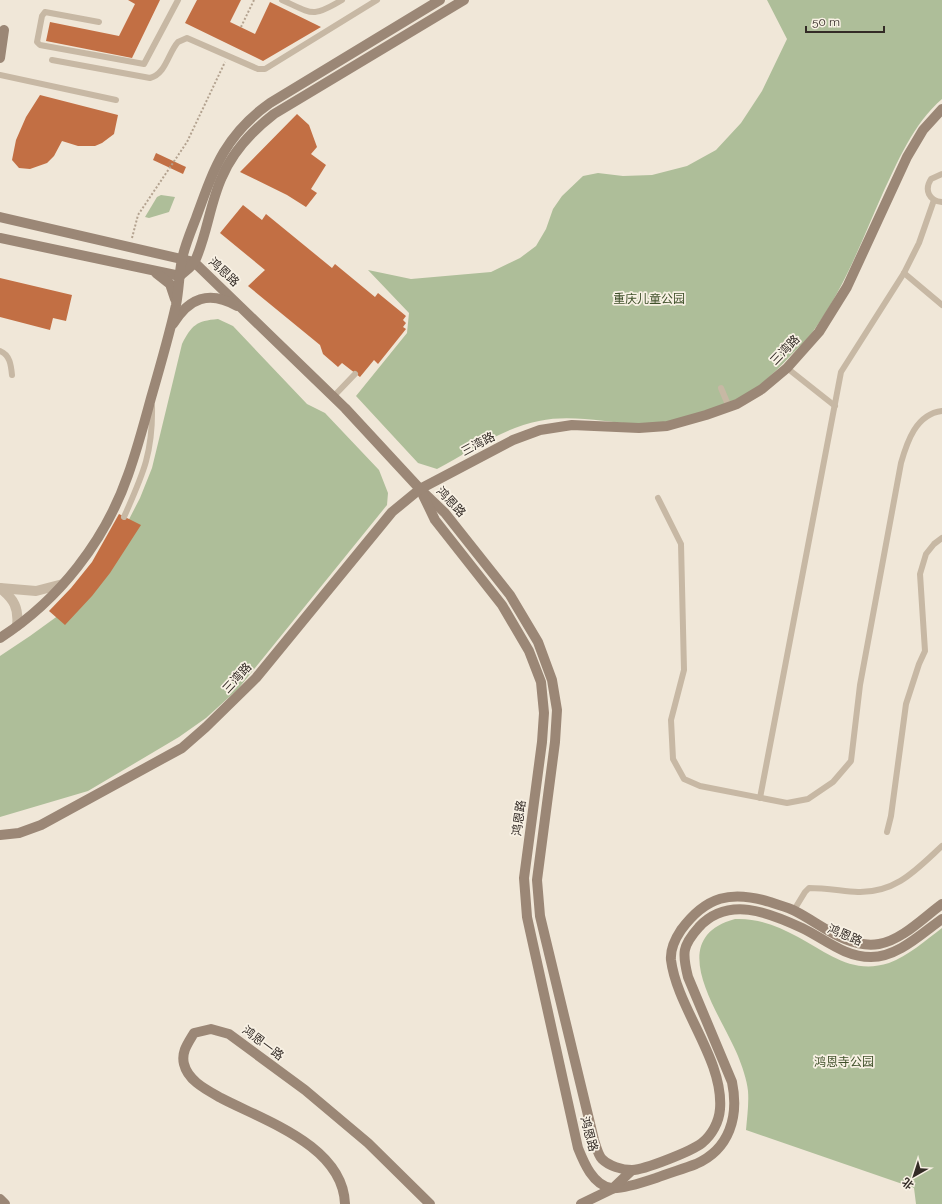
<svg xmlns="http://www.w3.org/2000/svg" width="942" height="1204" font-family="Raleway,'Noto Sans SC',sans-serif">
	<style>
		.green { fill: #aebe99 }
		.building { fill: #c26f44 }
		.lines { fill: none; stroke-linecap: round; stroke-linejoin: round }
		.path { stroke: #b3a28f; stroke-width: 2; stroke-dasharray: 2 2; stroke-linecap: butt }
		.lane { stroke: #c7b8a4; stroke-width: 6 }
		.street { stroke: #c7b8a4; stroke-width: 10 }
		.secondary { stroke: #9b8776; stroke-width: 10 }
		.labels { text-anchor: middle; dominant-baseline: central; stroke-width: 3.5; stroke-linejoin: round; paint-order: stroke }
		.street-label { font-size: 12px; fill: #332b26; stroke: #f8f1e4 }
		.park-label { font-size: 12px; fill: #3f502a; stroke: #f8f1e4 }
	</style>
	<rect width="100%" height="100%" fill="#f0e7d8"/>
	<g class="green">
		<path d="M767,0H942V99C913,124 898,161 882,195C862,240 844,289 814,330C808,339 799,347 791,355C781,366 770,377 759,386C726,409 679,425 639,424C605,423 573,414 539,421C503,428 469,452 437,469L418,463L356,396L407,333L409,313L368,270L411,279L491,272L520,258L536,246L546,229L553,209L562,196L583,176L598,173L623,176L652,175L687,166L716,150L741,123L762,91L787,39Z"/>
		<path d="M161,195L175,197L169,212L149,218L145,217L157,197Z"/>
		<path d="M218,319L233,326L307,404L325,413L379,470L388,493L387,505L238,689L206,718L179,737L88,791L0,817V656L30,636L59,615L123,531L140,498L152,468L182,344C192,325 196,321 218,319Z"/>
		<path d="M735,919C758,918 778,926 798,937C828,953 852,975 889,963C908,956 926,940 942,928V1204H916L914,1188L746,1130C747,1118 749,1104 748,1091C747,1080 742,1066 738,1056C721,1014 662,939 735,919Z"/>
	</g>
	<g class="building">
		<path d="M128,0H160L132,58L46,41L50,22L119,36L135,4Z"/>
		<path d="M197,0H241L230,22L255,34L270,2L321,27L263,61L185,23Z"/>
		<path d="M40,95L118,115L114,134L102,143L95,146H78L62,141L54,156L47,163L30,169L19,168L12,160L16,140L26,117Z"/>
		<path d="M297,114L309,125L317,147L311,154L326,165L311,189L317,193L306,207L287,195L240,172Z"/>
		<path d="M156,153L186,167L183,174L153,160Z"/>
		<path d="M243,205L262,220L266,214L332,268L335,264L375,297L378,293L406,316L403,320L406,323L403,327L406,329L378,364L374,360L360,377L342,363L338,367L323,354L320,345L248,286L265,270L220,233Z"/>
		<path d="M0,278L72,295L66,321L53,318L50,330L0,317Z"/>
		<path d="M119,514L141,525L110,573L92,596L65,625L49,611L71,588L92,562Z"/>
	</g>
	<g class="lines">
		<g class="path">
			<path d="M241,27L254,0"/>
			<path d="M132,238L138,215L187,142L225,62"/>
		</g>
		<g class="lane">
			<path d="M282,0C313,14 312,18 342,0"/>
			<path d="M99,22L45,12L42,16L37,42L40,45L144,64L178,0"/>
			<path d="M52,60L150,78C166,74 168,53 178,42L187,38L258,69H265L377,0"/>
			<path d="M0,75L116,100"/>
			<path d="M942,174L931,179C924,190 929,201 942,202"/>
			<path d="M904,273L942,305"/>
			<path d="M0,351C10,355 11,365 12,375"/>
			<path d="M787,368L835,406"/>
			<path d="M721,388L729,407"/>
			<path d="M333,397L355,374"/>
			<path d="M658,498L681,544L684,670L671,720L673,759L684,779L700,786L787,803L808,799L833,782L851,761L860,685L901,463C907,442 916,414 942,411"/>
			<path d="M124,517C143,474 153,453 152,406"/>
			<path d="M760,798L841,372L904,273L919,243L934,200"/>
			<path d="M887,832L891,816L906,704L919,664L925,651L920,574L926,554L934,544L942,538"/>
			<path d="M794,910L805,892L809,888C826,888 842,891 858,892C896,893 916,870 942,846"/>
		</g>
		<g class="street">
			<path d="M0,588L36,591L63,584"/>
			<path d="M0,588C14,599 19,608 17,626"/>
		</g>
		<g class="secondary">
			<path d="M0,58L4,30"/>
			<path d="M0,217L194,262L345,408L420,489L445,513L510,595L538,642L552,680L557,710L555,742L537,880L540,916L594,1140C596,1146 598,1155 602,1159C609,1166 622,1170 632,1170C644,1170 692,1151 702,1143C712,1135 719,1122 720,1109C724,1060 677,1008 671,960C670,949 675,939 681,930C706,896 731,890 770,902C778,905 787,907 795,911C821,924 847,949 879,944C902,940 923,918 942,904"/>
			<path d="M0,238L180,276C184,272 192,267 195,261C207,235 210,203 222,177C233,151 252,131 274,114L464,0"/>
			<path d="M156,273L170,284L175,299"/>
			<path d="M173,324C189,298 209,290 237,306"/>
			<path d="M423,495L435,520L502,605L529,651L541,682L544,713L542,742L524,878L527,917L578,1148C584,1163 593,1185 611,1188C620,1190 647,1181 656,1178C669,1173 683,1169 696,1164C730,1149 739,1116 732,1082L688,977C682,953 682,946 699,927C728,896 768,912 802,928C825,939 844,957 871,957C898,957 922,933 942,919"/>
			<path d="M0,638C59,600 105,541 128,475C137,450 144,424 151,398C160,367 169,336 176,305C179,290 179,274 182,259C185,245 191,231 196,218C214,168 225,135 270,103L440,0"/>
			<path d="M0,835L19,833L41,825L182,748L206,727L256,678L392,512L420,489L513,440L540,430L572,425L639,428L667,426L706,415L737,404L762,389L787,368L819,332L847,287L907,157L923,130L942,109"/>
			<path d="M0,1199L5,1204"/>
			<path d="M345,1204C343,1146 265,1121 221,1098C207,1090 188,1081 184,1064C181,1052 188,1043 194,1033L211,1029L229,1034L305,1090L368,1143L430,1204"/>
			<path d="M581,1204L612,1189L632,1170"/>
		</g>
	</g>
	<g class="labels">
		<g class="street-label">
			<text transform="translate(224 272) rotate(43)">鸿恩路</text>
			<text transform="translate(785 350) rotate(-46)">三湾路</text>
			<text transform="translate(478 444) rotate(-28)">三湾路</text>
			<text transform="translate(451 502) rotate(47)">鸿恩路</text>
			<text transform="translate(237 678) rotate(-47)">三湾路</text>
			<text transform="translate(519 818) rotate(-82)">鸿恩路</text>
			<text transform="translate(845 935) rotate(23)">鸿恩路</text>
			<text transform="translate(263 1043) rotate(37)">鸿恩一路</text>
			<text transform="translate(589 1134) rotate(75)">鸿恩路</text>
		</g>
		<g class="park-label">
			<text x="649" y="299">重庆儿童公园</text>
			<text x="844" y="1062">鸿恩寺公园</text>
		</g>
	</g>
	<g transform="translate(914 1176) rotate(219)" stroke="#f8f1e4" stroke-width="3" paint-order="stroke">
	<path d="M0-3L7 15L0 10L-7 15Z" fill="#332b26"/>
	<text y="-6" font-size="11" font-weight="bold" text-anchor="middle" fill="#332b26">北</text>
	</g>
	<path d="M806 26v6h78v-6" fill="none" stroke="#332b26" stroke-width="2"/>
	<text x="812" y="26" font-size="12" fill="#332b26" stroke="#f8f1e4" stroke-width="3" paint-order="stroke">50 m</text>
</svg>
